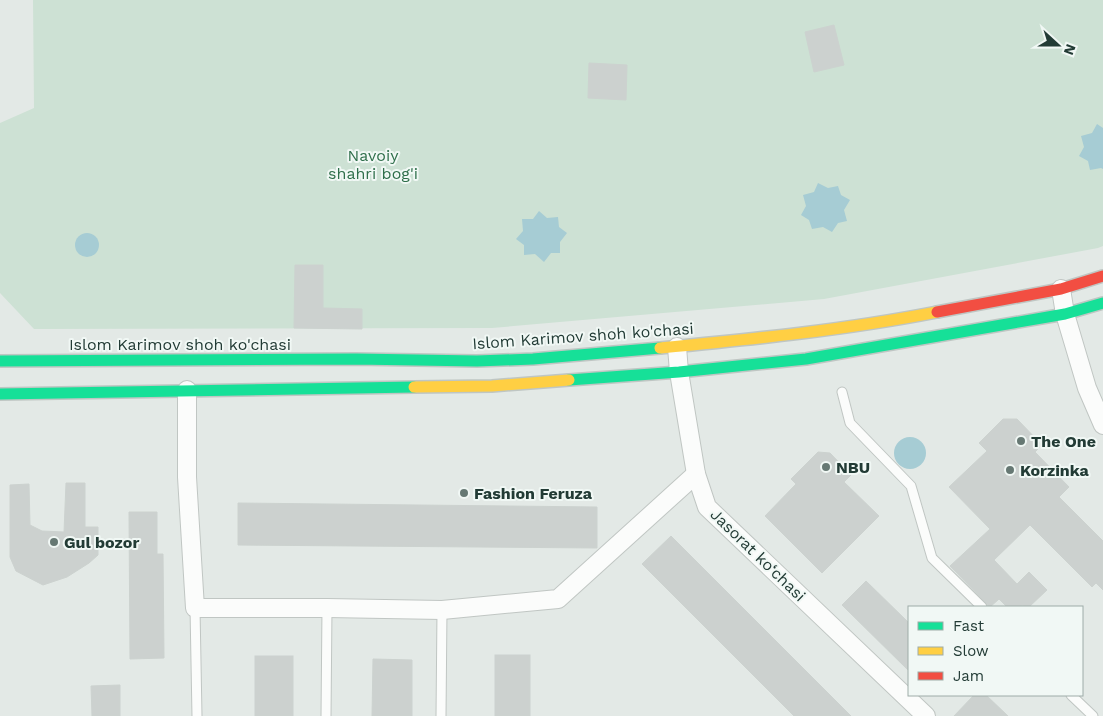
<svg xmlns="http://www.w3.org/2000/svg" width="1103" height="716" font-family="'Work Sans',sans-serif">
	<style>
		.green { fill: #cde1d4 }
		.water { fill: #a6ccd4 }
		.building { fill: #ccd1cf; stroke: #ccd2cf }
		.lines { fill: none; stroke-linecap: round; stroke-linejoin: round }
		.lane-casing { stroke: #c0c6c3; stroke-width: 11 }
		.street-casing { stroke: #c0c6c3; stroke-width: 20 }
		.fast-casing { stroke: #bfc6c3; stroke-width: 14 }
		.slow-casing { stroke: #bfc6c3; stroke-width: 14 }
		.jam-casing { stroke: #bfc6c3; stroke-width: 14 }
		.lane { stroke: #fbfcfb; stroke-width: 9 }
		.street { stroke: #fbfcfb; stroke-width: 18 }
		.fast { stroke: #16e098; stroke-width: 11 }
		.slow { stroke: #ffcf43; stroke-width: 11 }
		.jam { stroke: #f24e42; stroke-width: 11 }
		.poi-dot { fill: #667873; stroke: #f1f8f5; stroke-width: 2 }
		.labels { text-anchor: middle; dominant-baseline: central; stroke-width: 4; stroke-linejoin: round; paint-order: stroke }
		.park-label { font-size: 16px; fill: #2f6f4b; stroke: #f1f8f5 }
		.street-label { font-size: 16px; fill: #223b35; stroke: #f1f8f5 }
		.poi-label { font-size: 16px; font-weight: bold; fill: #223b35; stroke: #f1f8f5; text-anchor: start }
	</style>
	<rect width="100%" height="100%" fill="#e3e9e6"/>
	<path class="green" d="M33,0H1103V246L1098,248L824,299L492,328L34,329L0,293V123L34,108Z"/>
	<g class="water">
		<path d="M1097,124L1103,128V169L1101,168L1090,170L1088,161L1079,156L1084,147L1081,136L1092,133Z"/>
		<path d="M818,183L828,188L838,186L841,195L850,200L844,210L847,221L838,223L832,232L823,227L812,229L809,220L801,215L806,206L803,195L814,192Z"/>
		<path d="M539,211L547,218L558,217L559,227L567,233L560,242V253H551L544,262L535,254L524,255V245L516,239L523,231L522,219H533Z"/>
		<circle cx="87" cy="245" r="12"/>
		<circle cx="910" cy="453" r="16"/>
	</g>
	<g class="building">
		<path d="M834,25L844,65L814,72L805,32Z"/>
		<path d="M589,63L627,65L626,100L588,98Z"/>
		<path d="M295,265H323V308L362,309V329L294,328Z"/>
		<path d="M1003,419H1017L1042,445L1035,452L1069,487L1059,497L1103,541V590L1096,583L1092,587L1030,525L994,560L1017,584L1029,572L1047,590L1029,607H1025L1023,605L1020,607H1007L999,599L990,607H989L986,603L950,566L990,529L949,487L987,451L979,443Z"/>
		<path d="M818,452L830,453L851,475L844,482L879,516L822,573L765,516L796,484L791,479Z"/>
		<path d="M66,483H85V527H98V555L89,563L67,577L43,585L16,571L10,557V485L29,484L30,525L42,531L64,532Z"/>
		<path d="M238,503L597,507V548L238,545Z"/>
		<path d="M129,512H157V554H163L164,658L130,659Z"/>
		<path d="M671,536L851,716H794L642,564Z"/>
		<path d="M866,581L909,623V671L842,605Z"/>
		<rect x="495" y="655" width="35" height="61"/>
		<rect x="255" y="656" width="38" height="60"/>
		<path d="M373,659L412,660V716H372Z"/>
		<path d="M120,685V716H92L91,686Z"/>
		<path d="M974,695H986L1008,716H954Z"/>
	</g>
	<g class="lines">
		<g class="lane-casing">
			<g id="lane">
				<path d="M842,392L850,423L911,486L932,558L982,607"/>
				<path d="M195,608L197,716"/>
				<path d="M1071,695L1093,716"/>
				<path d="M326,716L327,608"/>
				<path d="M441,716L442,610"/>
			</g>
		</g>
		<g class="street-casing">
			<g id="street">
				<path d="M1061,289L1065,314L1087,388L1103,425"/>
				<path d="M677,347L679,372L696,474L707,507L926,716"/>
				<path d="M187,390V477L195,608H327L442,610L558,599L696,474"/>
			</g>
		</g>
		<g class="fast-casing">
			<g id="fast">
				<path d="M0,361L356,359L477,361L533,359L660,348"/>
				<path d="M569,380L679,372L806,359L1065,314L1103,303"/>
				<path d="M0,394L414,387"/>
			</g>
		</g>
		<g class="slow-casing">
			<g id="slow">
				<path d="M660,348C753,339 845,330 937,312"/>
				<path d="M414,387L492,386L569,380"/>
			</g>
		</g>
		<g class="jam-casing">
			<path id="jam" d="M937,312L1061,289L1103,276"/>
		</g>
		<use href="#lane" class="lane"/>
		<use href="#street" class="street"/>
		<use href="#fast" class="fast"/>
		<use href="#slow" class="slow"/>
		<use href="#jam" class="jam"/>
	</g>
	<g class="poi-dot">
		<circle cx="1021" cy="441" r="5"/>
		<circle cx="826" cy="467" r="5"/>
		<circle cx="1010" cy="470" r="5"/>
		<circle cx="464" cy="493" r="5"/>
		<circle cx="54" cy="542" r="5"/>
	</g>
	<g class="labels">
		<g class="park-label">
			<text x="373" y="155">Navoiy<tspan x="373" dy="18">shahri bog'i</tspan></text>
		</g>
		<g class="street-label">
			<text transform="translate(583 336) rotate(-4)">Islom Karimov shoh ko'chasi</text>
			<text x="180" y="344">Islom Karimov shoh ko'chasi</text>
			<text transform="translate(758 555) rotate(44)">Jasorat ko‘chasi</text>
		</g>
		<g class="poi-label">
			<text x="1031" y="441">The One</text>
			<text x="836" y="467">NBU</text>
			<text x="1020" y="470">Korzinka</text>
			<text x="474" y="493">Fashion Feruza</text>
			<text x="64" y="542">Gul bozor</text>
		</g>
	</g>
	<rect x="908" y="606" width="175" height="90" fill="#f1f8f5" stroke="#9eaca8"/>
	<rect x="918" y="622" width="25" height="8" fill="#16e098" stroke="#9eaca8"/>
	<text x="953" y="631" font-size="15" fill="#223b35">Fast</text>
	<rect x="918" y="647" width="25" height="8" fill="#ffcf43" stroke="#9eaca8"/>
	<text x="953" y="656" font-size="15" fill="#223b35">Slow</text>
	<rect x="918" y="672" width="25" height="8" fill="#f24e42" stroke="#9eaca8"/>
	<text x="953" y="681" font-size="15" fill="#223b35">Jam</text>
	<g transform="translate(1058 45) rotate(111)" stroke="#f1f8f5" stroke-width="4" paint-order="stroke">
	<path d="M0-4L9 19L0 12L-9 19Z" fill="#223b35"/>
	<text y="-8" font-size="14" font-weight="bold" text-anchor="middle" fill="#223b35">N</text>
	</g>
</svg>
